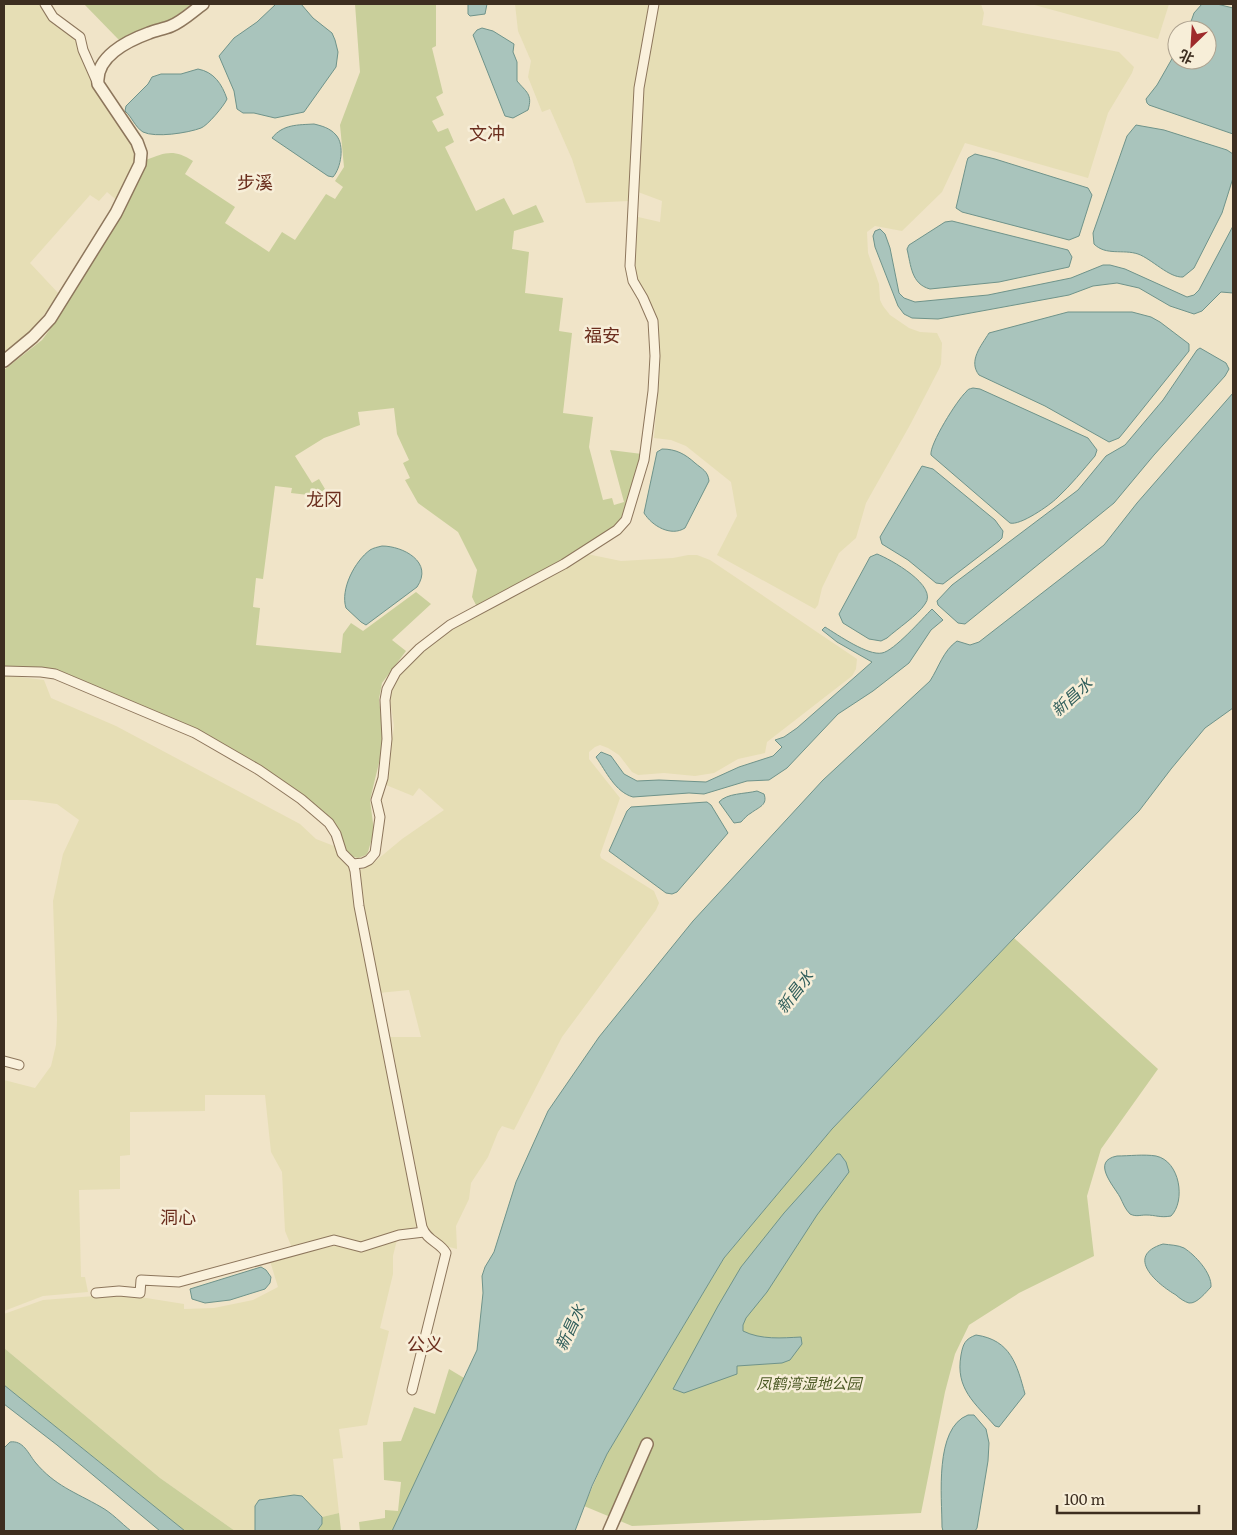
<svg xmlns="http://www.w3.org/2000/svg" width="1237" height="1535" font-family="Literata,'Noto Sans SC',serif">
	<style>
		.farmland { fill: #e6deb5 }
		.green { fill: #c9cf9b }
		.water { fill: #a9c4bc; stroke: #6f938a }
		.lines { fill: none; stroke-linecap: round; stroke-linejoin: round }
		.minor-casing { stroke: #8d765c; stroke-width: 11 }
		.tertiary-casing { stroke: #8d765c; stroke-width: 14 }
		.minor { stroke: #faf1dc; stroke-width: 9 }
		.tertiary { stroke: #faf1dc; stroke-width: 11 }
		.labels { text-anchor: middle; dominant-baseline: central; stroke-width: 5; stroke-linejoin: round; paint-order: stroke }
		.park-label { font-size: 15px; font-style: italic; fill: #4d5a26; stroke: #f7eed8 }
		.water-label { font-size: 16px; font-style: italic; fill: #2f5d5a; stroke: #f7eed8 }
		.quarter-label { font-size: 18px; fill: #6b2e1e; stroke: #f7eed8 }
	</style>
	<rect width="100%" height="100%" fill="#f0e4c8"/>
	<g class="farmland">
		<path d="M4,4H41L49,17L70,33L76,41L98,91L129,138L135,157V169L119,202L107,192L99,201L90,195L30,263L59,294L31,332L4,354Z"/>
		<path d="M515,4H651L629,201L586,203L572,159L550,109L542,112L528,77L531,61L518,31Z"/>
		<path d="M658,4H981L984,13L982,25L1119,52L1134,67L1132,73L1108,113L1088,178L965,143L942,192L902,231L875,226L867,232L868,253L879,284L880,300L883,306L890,315L909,328L920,332L937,333L942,343L941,364L939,369L910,425L866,503L856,538L839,553L822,588L818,605L815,609L717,555L737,516L731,482L686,446L671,440L654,438L659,372V347L653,308L641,289L633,272L632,263L638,217L660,222L662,201L638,192L643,82Z"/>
		<path d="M1031,4H1169L1158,39Z"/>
		<path d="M587,554L621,561L673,558L688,555H697L710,560L857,659L856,669L852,676L767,742L765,753L738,759L714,773L695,776L664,773L638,775L632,772L619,755L608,748L600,745L595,747L589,752V759L620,798L600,855L601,858L654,891L659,903L656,910L562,1037L514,1130L502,1126L498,1132L488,1157L471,1183L469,1199L456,1226L457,1249L445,1246L426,1232L389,1037H421L409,990L379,993L361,907L359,873L360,870L372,864L402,839L444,810L419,788L413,796L386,785L394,726L390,699L393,688L402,671L442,633Z"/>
		<path d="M4,675L44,680L51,698L116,726L300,824L316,839L334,846L345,863L352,868L418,1226L362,1245L345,1239L292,1248L285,1231L282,1172L271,1152L265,1095H205V1111L130,1112V1155L120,1156V1189L79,1190L81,1277H85L88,1292L43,1296L4,1311V1080L35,1088L51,1066L56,1045L57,1020L53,901L63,854L79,820L57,804L27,800H4Z"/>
		<path d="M397,1240L393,1256V1274L380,1328L389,1331L367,1425L339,1429L343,1458L333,1459L339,1513L322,1517L302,1496L294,1495L255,1506V1530L235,1531L160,1478L4,1348V1314L43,1300L121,1294L184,1304V1309L214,1308L253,1300L278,1287L270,1261L341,1244L357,1251Z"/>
	</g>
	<g class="green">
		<path d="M84,4H192L168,22L119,40Z"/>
		<path d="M355,4H436V46L432,48L443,93L436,97L444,115L432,121L438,132L448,128L454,142L445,147L476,211L504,198L513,215L536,205L544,222L514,231L512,249L529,252L525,293L563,298L559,331L572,333L563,413L593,417L589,447L603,500L612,498L614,505L624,502L610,450L642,454L624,516L616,526L561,562L477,607L472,597L477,570L458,532L418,503L405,480L410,478L403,463L409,460L397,434L394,408L358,412L360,425L324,438L295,456L312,483L319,479L325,489L317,496L291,493L292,488L275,486L263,579L256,578L253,607L260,608L256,645L341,653L343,634L351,623L363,631L416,592L431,604L392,640L406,651L382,683L379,699L384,742L370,800L374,831L368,852L366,855L358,858L350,856L344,851L335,826L324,813L246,758L50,670L4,666V370L42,340L56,321L120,216L142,172L146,160C166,152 174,149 193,161L185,174L235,207L225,223L269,252L282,232L295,240L326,194L335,199L343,187L335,181L344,167L340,125L360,72Z"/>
		<path d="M1014,938L1158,1069L1101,1149L1087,1196L1094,1256L1019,1293L969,1325L955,1354L945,1392L921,1513L632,1526L584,1506L607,1454L724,1258L832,1129Z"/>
		<path d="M4,1348L160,1478L235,1531H185L4,1385Z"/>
		<path d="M449,1369L464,1378L392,1531H360L359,1522L385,1518V1510L398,1511L401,1482L384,1480L383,1442L401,1441L414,1407L435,1414Z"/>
		<path d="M339,1513L341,1531H317L322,1524V1517Z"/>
	</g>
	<g class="water">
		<path d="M276,4H301L313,18L332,33L335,40L338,52L336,67L304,112L275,118L254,113H243L237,109L234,91L219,56L234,38L257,22Z"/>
		<path d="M468,4H487L485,14L470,16L468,14Z"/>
		<path d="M1202,4H1217L1233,8V134L1149,105L1147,103L1146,99L1157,85L1177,50V60H1207V30H1188L1194,13Z"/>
		<path d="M482,28L493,31L514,44L513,52L517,62V81C526,92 533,94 528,110L513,118L505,116L473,35L477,30Z"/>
		<path d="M198,69C214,72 222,84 227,99C224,106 207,126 201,128C188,133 155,138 143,132C135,127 132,117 125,111L126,106L148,84L152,77L161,74H181Z"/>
		<path d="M314,124C322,126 330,128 336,135C345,145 341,168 333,177L328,176L272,138C283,124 298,125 314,124Z"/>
		<path d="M1136,125L1164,130L1227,150L1233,154V178L1222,213L1194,268L1183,277C1169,278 1152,259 1138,254C1123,249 1106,256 1094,244L1093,233L1127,136Z"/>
		<path d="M975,154L995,159L1088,188L1092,195L1079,236L1069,240L962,212L956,208L967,161L968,158Z"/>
		<path d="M952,221L1068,250L1072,257L1069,267L999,282L930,289C911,284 911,265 907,249L909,245L945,222Z"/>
		<path d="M1233,226V293L1221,292L1202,311L1194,314L1170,306L1139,288L1117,283L1093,286L1069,295L938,319L912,318L904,314L898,306L875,247L873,236L875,231L880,229L885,234L890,248L899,293L904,298L915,302L988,295L1071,278L1103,265H1110L1125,269L1187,297L1194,295L1199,290Z"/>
		<path d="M1068,312H1132L1151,317L1160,322L1189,344V351L1124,432L1119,438L1109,442L1045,406L979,375C968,361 981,346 989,333Z"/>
		<path d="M1200,348L1226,363L1229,369L1225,376L1154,455L1114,503L965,624L958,623L938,605L937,601L952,585L1078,490L1106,456L1125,445L1163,400L1197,350Z"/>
		<path d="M973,388L980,389L1088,438L1097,450L1095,456C1083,470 1071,485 1057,498C1050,505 1020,526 1010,523L931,455C929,445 957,400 966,392C968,389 969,389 973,388Z"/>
		<path d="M1233,393V708L1205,728L1171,769L1139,811L1014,938L832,1129L724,1258L607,1454L592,1486L575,1531H392L477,1350L483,1293L482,1276L485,1267L494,1252L516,1182L548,1111L599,1037L693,921L823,780L930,681C939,667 943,651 957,641L970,645L979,642L1104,545L1137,503Z"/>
		<path d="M662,449C676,449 685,454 695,463C702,469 708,471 709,481L685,528C671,537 652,526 644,513L657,452Z"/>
		<path d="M922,466L933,469L995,520L1003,531L1002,538L999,541L943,584L936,583L908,560L882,544L880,537Z"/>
		<path d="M382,546C403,546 434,562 417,587L366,625L361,622L346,608C340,589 355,561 370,550C373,548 378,547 382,546Z"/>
		<path d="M877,554C890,559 939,586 925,604C918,615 897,629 887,638L881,641L869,639L843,623L839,614L870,557Z"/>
		<path d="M932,609L943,620L931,630L909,663L873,691L838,714L787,768L769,780L747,781L704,794L689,793L633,797C615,792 606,771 596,757L601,752L611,756L624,774L637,781L659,780L706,782L739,767L773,756L782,747L775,740L784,737L797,728L872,662L837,642L822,630L825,627C838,635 868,656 882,653C894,651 922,619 932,609Z"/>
		<path d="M757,791L764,794C768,805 759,807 751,813C747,815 744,819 741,822L734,823L719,802C727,793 745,794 757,791Z"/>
		<path d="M707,802L711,805L728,833L677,892L672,894L666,893L609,851L627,811L631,807Z"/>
		<path d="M837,1154H840L846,1162L849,1172L817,1215L767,1292L746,1318L743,1325V1331C761,1340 782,1338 801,1337L802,1344L790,1360L782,1363L737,1366V1374L684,1393L673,1389L718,1306L741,1267L784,1213Z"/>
		<path d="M1117,1156C1129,1156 1144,1154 1156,1156C1180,1161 1186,1201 1171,1216C1160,1218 1156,1215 1146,1215C1140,1215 1136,1217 1130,1214C1125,1209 1123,1203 1120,1197C1113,1185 1091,1161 1117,1156Z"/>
		<path d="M1163,1244C1170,1245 1178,1245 1184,1248C1195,1255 1212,1273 1211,1287C1206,1292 1197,1304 1189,1303C1185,1302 1179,1298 1176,1295C1157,1284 1124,1256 1163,1244Z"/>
		<path d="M261,1267L266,1270L271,1277L270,1283L265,1289L230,1300L205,1303L192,1299L190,1289Z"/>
		<path d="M976,1335C1011,1340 1017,1365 1025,1394L999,1427L995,1426C975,1403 955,1389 961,1355C963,1344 965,1339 976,1335Z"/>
		<path d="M4,1385L185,1531H160L57,1445L4,1404Z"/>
		<path d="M968,1415H974L986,1429L989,1443L988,1461L977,1528L975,1531H943L942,1527C942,1497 934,1428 968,1415Z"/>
		<path d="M10,1442C23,1440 28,1453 35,1462C55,1486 75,1492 101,1507C112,1513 121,1523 131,1531H4V1448Z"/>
		<path d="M294,1495L302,1496L322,1517V1524L317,1531H255V1506L259,1500Z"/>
	</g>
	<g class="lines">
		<g class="minor-casing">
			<g id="minor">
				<path d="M45,4L53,17L80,37L83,50L98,84"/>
				<path d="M4,671L41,672L55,674L195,733L259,770L301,799L329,823L336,834L342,853L353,864L355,871L359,906L422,1227C427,1241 440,1242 446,1253L412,1390"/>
				<path d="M353,864L363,863L369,860L375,853L380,817L376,800L383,778L387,739L385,700L387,689L396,672L420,648L450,625L564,564L617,530L626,520L644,460L653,391L655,356L653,321L643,298L633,281L630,266L639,88L654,4"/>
				<path d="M4,1061L19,1065"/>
				<path d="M96,1293L119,1291L140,1293L141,1280L179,1282L334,1240L361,1247L399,1235L424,1232"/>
			</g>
		</g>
		<g class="tertiary-casing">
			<g id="tertiary">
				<path d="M4,361L33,337L50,319L116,213L140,164L141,153L137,142L98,84C95,57 127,41 149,33C156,30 164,29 171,26C183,21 193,11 203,4"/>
				<path d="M609,1531L647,1444"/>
			</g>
		</g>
		<use href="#minor" class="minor"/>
		<use href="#tertiary" class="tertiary"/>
	</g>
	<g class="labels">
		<g class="park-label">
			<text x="809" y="1382">凤鹤湾湿地公园</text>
		</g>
		<g class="water-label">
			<text transform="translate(1071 696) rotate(-42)">新昌水</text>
			<text transform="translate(794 991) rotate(-52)">新昌水</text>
			<text transform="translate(569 1327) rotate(-65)">新昌水</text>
		</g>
		<g class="quarter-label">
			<text x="487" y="132">文冲</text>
			<text x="255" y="181">步溪</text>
			<text x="602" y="334">福安</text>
			<text x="324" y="498">龙冈</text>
			<text x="178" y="1216">洞心</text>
			<text x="425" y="1343">公义</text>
		</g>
	</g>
	<rect width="1237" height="1535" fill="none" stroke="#3d2e20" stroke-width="10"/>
	<g transform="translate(1192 45) rotate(205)"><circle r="24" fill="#f7eed8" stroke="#ada18e"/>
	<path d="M0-4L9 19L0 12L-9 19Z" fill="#9e2a2b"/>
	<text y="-8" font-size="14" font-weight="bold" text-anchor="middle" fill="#3d2e20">北</text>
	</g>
	<path d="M1057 1505v8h142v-8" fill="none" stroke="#3d2e20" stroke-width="2.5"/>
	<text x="1064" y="1505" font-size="15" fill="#3d2e20" stroke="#f7eed8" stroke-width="4" paint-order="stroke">100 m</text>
</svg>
